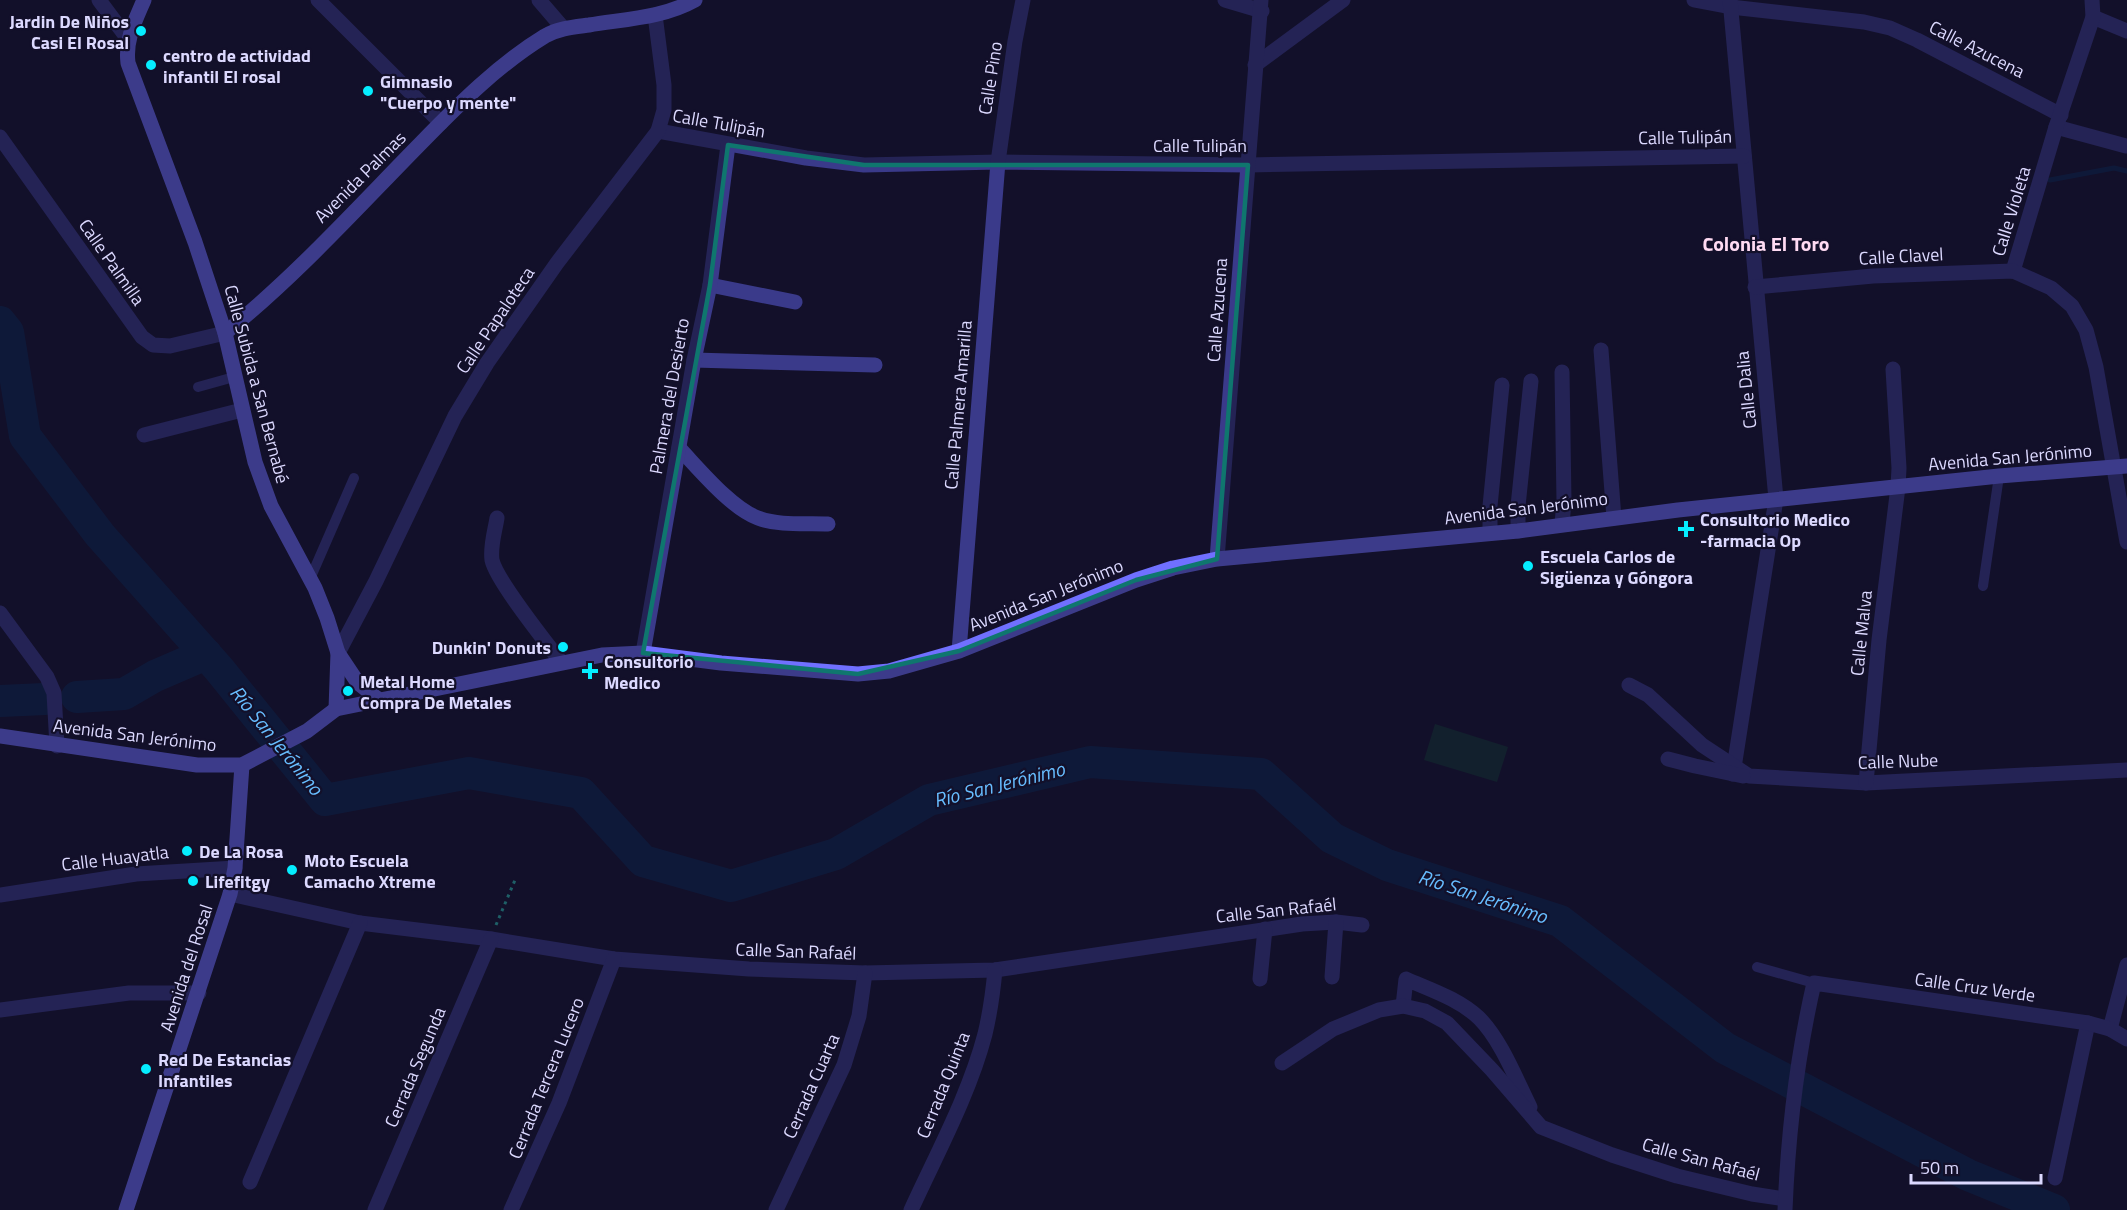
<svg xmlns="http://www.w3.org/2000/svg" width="2127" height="1210" font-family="'Titillium Web',sans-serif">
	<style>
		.green { fill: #123432 }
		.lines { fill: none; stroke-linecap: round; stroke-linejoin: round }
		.stream { stroke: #0b254d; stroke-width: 5 }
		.river { stroke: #0b254d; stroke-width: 32 }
		.path { stroke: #2dbfb2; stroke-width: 3; stroke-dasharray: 3 4.5; stroke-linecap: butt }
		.lane { stroke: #3a3a8a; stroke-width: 10 }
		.street { stroke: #3a3a8a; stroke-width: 15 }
		.secondary { stroke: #7070ff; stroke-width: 15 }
		.marked { fill: none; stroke: #0f766e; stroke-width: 4.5; stroke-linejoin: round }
		.poi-dot { fill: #05edff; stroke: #13102a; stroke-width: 2 }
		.labels { text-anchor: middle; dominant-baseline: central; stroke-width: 4.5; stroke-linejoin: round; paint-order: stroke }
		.poi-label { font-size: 18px; font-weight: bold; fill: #dcd9ff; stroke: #13102a; text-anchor: start }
		.street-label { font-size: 18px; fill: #dcd9ff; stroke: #13102a }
		.neighbourhood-label { font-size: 20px; font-weight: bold; fill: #ffdbf3; stroke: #13102a }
		.water-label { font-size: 20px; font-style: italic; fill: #67bdff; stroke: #13102a }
	</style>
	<rect width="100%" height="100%" fill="#13102a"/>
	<path class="green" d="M1435,724L1508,747L1497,782L1424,760Z"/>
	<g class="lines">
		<path class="stream" d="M2050,180L2114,168L2127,171"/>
		<g class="river">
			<path d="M0,322L8,332L25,436L100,535L219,669L325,800L469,773L581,793L643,861L731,886L836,854L929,800L1090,762L1261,774L1332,838L1387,865L1560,921L1725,1048L1968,1175L2054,1210"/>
			<path d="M77,697L124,694L155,676L206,654"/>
			<path d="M0,701L45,699"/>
		</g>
		<path class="path" d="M496,925L515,880"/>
		<g class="lane">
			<path d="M198,387L234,377"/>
			<path d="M310,579L354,478"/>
			<path d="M1983,586L1999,476"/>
			<path d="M1757,967L1814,983"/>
		</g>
		<g class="street">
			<path d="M99,0L128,39"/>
			<path d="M318,0L441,123"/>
			<path d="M539,0L563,28"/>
			<path d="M1225,0L1262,11"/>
			<path d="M1694,0L1731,7L1864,22L1890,28L1917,40L2061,115"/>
			<path d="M1730,0L1776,499L1733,774"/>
			<path d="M2093,17L2127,31"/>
			<path d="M1255,65L1343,0"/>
			<path d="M2056,127L2126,146"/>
			<path d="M658,131L806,158L864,165L998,162L1248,165L1744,156"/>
			<path d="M0,137L142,337L153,345L170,346L225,333"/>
			<path d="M2013,271L2056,127L2093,17L2092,0"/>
			<path d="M710,285L795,302"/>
			<path d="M1755,287L1873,276L2013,271L2051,288L2072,306L2086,330L2096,367L2127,542"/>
			<path d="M1601,350L1614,518"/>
			<path d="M694,360L875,365"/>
			<path d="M1562,372L1564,502L1562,524"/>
			<path d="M144,435L242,410"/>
			<path d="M679,448C699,469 731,508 758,518C779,526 806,523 828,524"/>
			<path d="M497,518C495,531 490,546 492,560C496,580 546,642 561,662"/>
			<path d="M1518,531V506L1531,381"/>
			<path d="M1490,533V506L1502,385"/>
			<path d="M1217,559L1261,0"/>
			<path d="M0,613L47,677L54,693L57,746"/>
			<path d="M959,651L998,162L1015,41L1023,0"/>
			<path d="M338,653L376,581L455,416L487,363L557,263L658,131L664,110V85L655,15"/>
			<path d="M643,653L694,360L710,285L728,145"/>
			<path d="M1629,685L1648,695L1702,745L1749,776L1866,783L2127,770"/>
			<path d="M1668,759L1695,766L1743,776"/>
			<path d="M1866,783L1879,640L1898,487L1899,468L1893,369"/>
			<path d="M230,894L360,923L491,939L614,959L749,969L865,973L995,970L1302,924L1336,922L1362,925"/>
			<path d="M0,895L136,874L235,868"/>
			<path d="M1332,977L1336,922"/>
			<path d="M1260,979L1265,929"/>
			<path d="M1403,1006L1406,979C1431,990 1459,999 1479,1018C1501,1040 1516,1079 1530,1107"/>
			<path d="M0,1010L129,993H199"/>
			<path d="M2110,1029L2127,965"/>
			<path d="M1282,1063L1333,1029L1379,1010L1403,1006L1425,1011L1447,1023L1492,1070L1541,1127L1612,1155L1677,1176L1752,1194L1785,1199"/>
			<path d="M2055,1178L2088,1023"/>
			<path d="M250,1182L360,923"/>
			<path d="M375,1210L491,939"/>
			<path d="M511,1210L559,1103L614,959"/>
			<path d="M776,1210L844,1065L859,1016L865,973"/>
			<path d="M911,1210C937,1153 969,1095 985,1034C990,1013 993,992 995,970"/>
			<path d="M1785,1210C1788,1134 1797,1057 1814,983L2088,1023L2110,1029L2127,1039"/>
		</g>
		<g class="secondary">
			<path d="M144,0C135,21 125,40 128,63L195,242L225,333L255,462L271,506L315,588L327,618L338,653L336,709"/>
			<path d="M225,333C296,276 358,207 421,143C459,104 499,64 545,36C559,28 574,27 589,25C625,19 663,18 695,0"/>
			<path d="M338,653L358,683L378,699"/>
			<path d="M0,736L197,765H242L307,731L336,709L602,655L643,653L721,663L858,674L889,671L959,651L1136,580L1173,568L1217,559L1518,531L1678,510L1999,476L2127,466"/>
			<path d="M126,1210L230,894L235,868L242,765"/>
		</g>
	</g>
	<path d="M0 0H2127V1210H0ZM728,145L864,165H1248L1217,559L1136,580L959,651L858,674L643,653L710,285Z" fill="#13102a" fill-opacity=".55" fill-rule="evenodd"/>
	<path class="marked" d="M728,145L864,165H1248L1217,559L1136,580L959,651L858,674L643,653L710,285Z"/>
	<g class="poi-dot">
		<circle cx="141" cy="31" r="6"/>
		<circle cx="151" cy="65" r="6"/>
		<circle cx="368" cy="91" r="6"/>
		<path d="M1683 520h6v6h6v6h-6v6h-6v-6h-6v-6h6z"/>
		<circle cx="1528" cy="566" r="6"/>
		<circle cx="563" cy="647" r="6"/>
		<path d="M587 662h6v6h6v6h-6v6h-6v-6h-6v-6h6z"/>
		<circle cx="348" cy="691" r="6"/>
		<circle cx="187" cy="851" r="6"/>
		<circle cx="292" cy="870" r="6"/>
		<circle cx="193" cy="881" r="6"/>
		<circle cx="146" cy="1069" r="6"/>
	</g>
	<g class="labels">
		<g class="poi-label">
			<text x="129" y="21" text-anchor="end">Jardin De Niños<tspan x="129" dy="21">Casi El Rosal</tspan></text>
			<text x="163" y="55">centro de actividad<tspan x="163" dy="21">infantil El rosal</tspan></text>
			<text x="380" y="81">Gimnasio<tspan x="380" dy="21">"Cuerpo y mente"</tspan></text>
			<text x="1700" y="519">Consultorio Medico<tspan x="1700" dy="21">-farmacia Op</tspan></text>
			<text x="1540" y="556">Escuela Carlos de<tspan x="1540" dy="21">Sigüenza y Góngora</tspan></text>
			<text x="551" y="647" text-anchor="end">Dunkin' Donuts</text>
			<text x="604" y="661">Consultorio<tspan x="604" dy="21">Medico</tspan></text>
			<text x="360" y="681">Metal Home<tspan x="360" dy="21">Compra De Metales</tspan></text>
			<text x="199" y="851">De La Rosa</text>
			<text x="304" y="860">Moto Escuela<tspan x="304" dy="21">Camacho Xtreme</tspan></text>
			<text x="205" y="881">Lifefitgy</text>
			<text x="158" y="1059">Red De Estancias<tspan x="158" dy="21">Infantiles</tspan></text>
		</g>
		<g class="street-label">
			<text transform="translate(1977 49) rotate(27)">Calle Azucena</text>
			<text transform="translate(990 78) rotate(-81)">Calle Pino</text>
			<text transform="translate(719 123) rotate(10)">Calle Tulipán</text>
			<text transform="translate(1685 137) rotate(-1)">Calle Tulipán</text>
			<text x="1200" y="145">Calle Tulipán</text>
			<text transform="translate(360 177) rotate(-45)">Avenida Palmas</text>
			<text transform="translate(2011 211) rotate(-73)">Calle Violeta</text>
			<text transform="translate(1901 256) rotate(-3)">Calle Clavel</text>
			<text transform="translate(112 262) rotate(55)">Calle Palmilla</text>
			<text transform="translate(1217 310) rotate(-86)">Calle Azucena</text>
			<text transform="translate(495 320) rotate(-56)">Calle Papaloteca</text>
			<text transform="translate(257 384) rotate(75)">Calle Subida a San Bernabé</text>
			<text transform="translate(1746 390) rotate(-96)">Calle Dalia</text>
			<text transform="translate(669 396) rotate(-80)">Palmera del Desierto</text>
			<text transform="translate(958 405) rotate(-85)">Calle Palmera Amarilla</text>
			<text transform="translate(2010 457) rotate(-5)">Avenida San Jerónimo</text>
			<text transform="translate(1526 508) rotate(-7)">Avenida San Jerónimo</text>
			<text transform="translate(1046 595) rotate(-22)">Avenida San Jerónimo</text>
			<text transform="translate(1861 633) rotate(-84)">Calle Malva</text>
			<text transform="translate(135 735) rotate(7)">Avenida San Jerónimo</text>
			<text transform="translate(1898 761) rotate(-2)">Calle Nube</text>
			<text transform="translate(115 858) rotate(-7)">Calle Huayatla</text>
			<text transform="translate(1276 910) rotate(-6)">Calle San Rafaél</text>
			<text transform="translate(796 951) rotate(2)">Calle San Rafaél</text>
			<text transform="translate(186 968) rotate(-72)">Avenida del Rosal</text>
			<text transform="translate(1975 987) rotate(8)">Calle Cruz Verde</text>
			<text transform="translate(415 1067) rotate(-67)">Cerrada Segunda</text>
			<text transform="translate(546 1078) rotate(-68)">Cerrada Tercera Lucero</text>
			<text transform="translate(943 1085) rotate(-68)">Cerrada Quinta</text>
			<text transform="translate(811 1086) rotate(-66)">Cerrada Cuarta</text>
			<text transform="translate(1701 1159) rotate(15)">Calle San Rafaél</text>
		</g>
		<g class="neighbourhood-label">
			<text x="1766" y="243">Colonia El Toro</text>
		</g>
		<g class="water-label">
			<text transform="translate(277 740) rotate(51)">Río San Jerónimo</text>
			<text transform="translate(999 784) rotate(-14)">Río San Jerónimo</text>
			<text transform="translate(1483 896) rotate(18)">Río San Jerónimo</text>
		</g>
	</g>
	<path d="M1911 1174v9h130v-9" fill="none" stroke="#dcd9ff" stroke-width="3"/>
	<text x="1920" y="1174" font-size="18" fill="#dcd9ff" stroke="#13102a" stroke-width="4.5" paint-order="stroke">50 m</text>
</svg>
